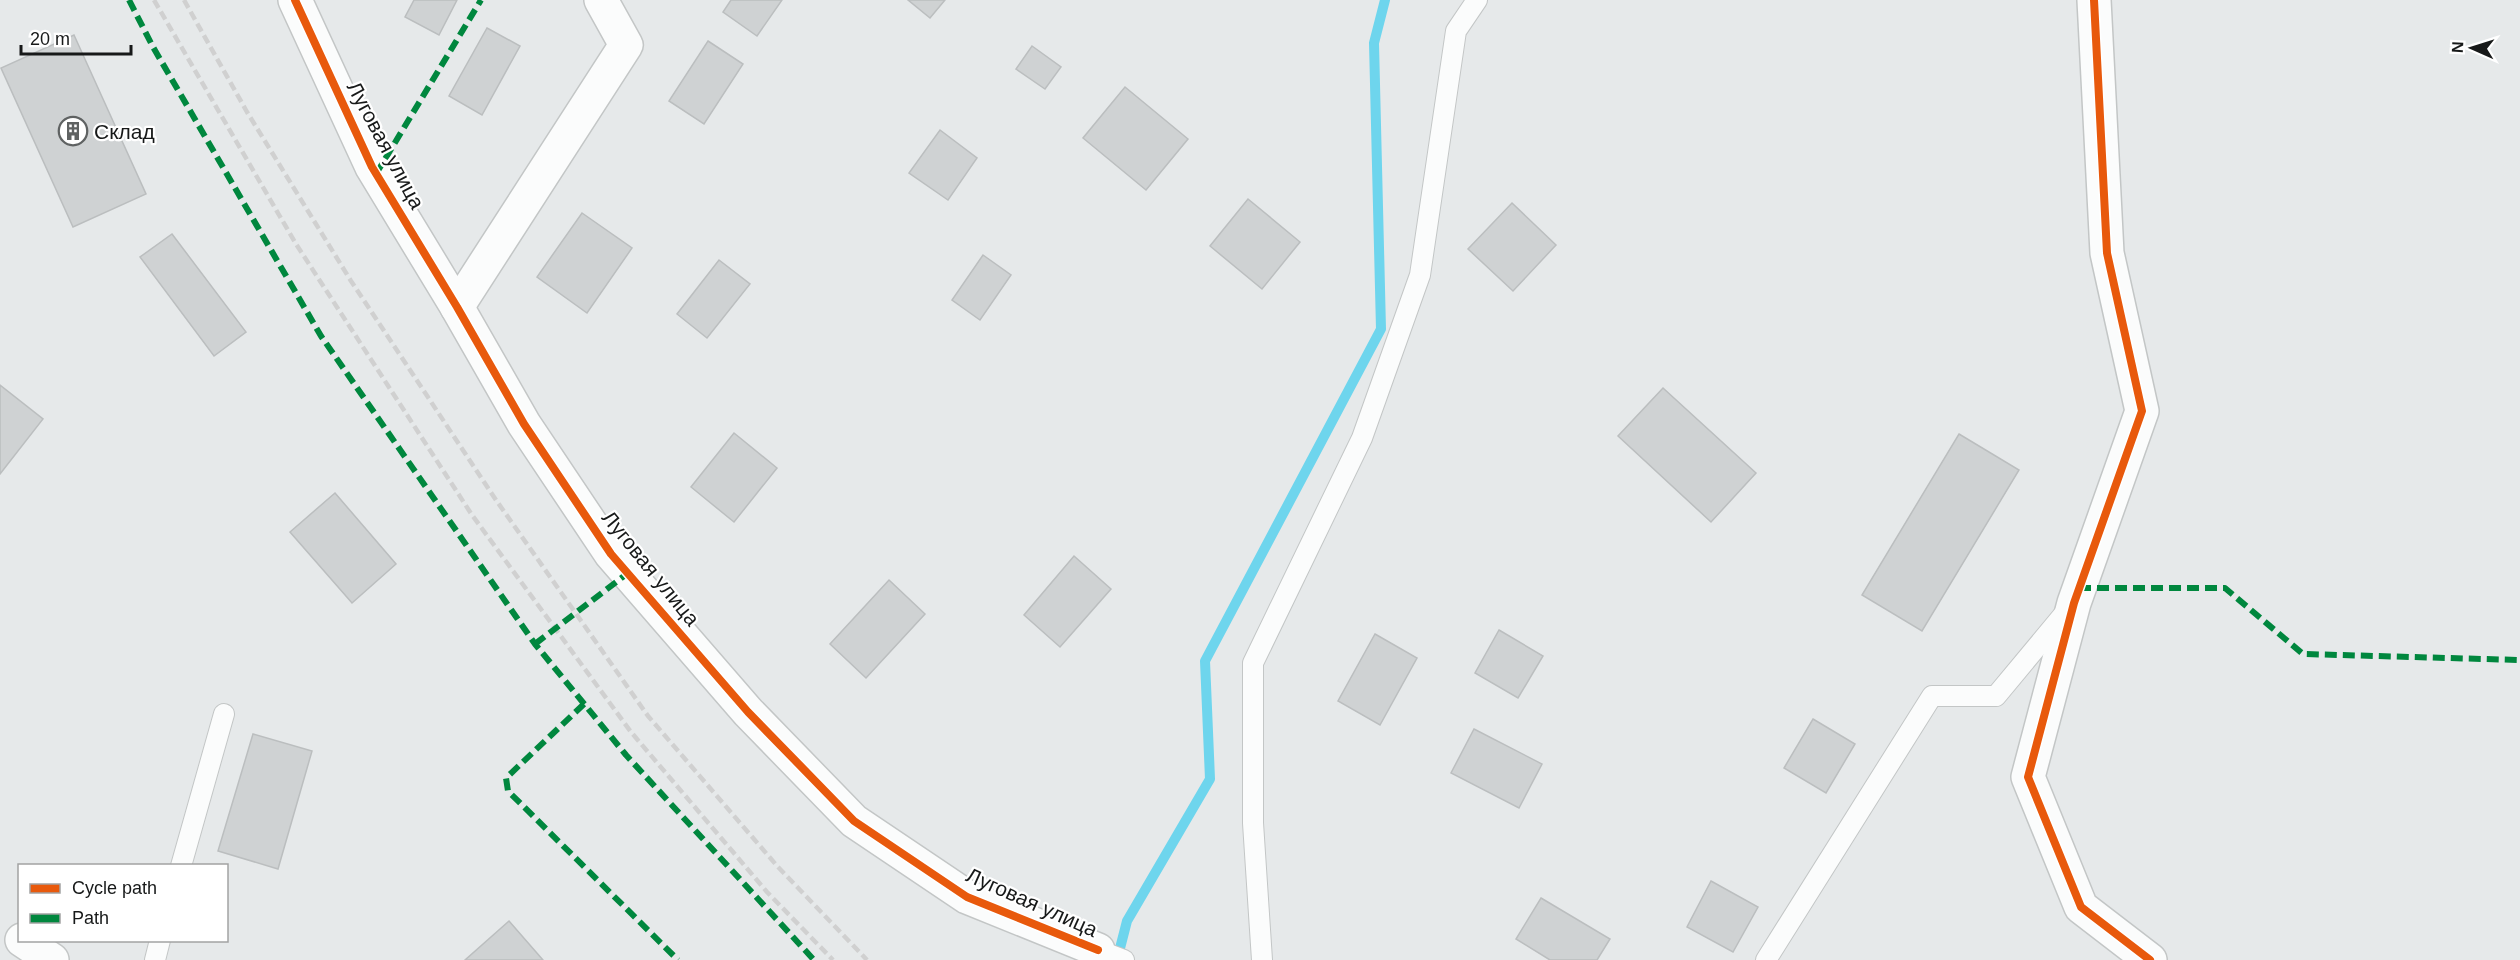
<svg xmlns="http://www.w3.org/2000/svg" width="2520" height="960" font-family="Arial,sans-serif">
	<style>
		.lines { fill: none; stroke-linecap: round; stroke-linejoin: round }
		.stream { stroke: #6ed5ed; stroke-width: 10 }
		.building { fill: #cfd2d3; stroke: #bbbebf; stroke-width: 1.5 }
		.lane-casing { stroke: #c3c6c6; stroke-width: 22 }
		.street-casing { stroke: #c3c6c6; stroke-width: 36 }
		.lane { stroke: #fbfcfc; stroke-width: 20 }
		.street { stroke: #fbfcfc; stroke-width: 33 }
		.rail { stroke: #d0d0d0; stroke-width: 4.5; stroke-dasharray: 9 4.5; stroke-linecap: butt }
		.quiet { stroke: #00873e; stroke-width: 6; stroke-dasharray: 12 6; stroke-linecap: butt }
		.cycleway-casing { stroke: #fff; stroke-width: 11 }
		.cycleway { stroke: #e8590c; stroke-width: 8 }
		.labels { text-anchor: middle; dominant-baseline: central; stroke-width: 4.5; stroke-linejoin: round; paint-order: stroke }
		.poi-label { font-size: 21px; fill: #171919; stroke: #fff; text-anchor: start }
		.street-label { font-size: 21px; fill: #171919; stroke: #fff }
	</style>
	<rect width="100%" height="100%" fill="#e6e9ea"/>
	<g class="lines">
		<path class="stream" d="M1117,960L1127,921L1210,779L1205,661L1381,329L1374,43L1385,0"/>
	</g>
	<g class="building">
		<path d="M414,0H457L439,35L405,17Z"/>
		<path d="M731,0H782L757,36L723,12Z"/>
		<path d="M908,0H945L930,18Z"/>
		<path d="M487,28L520,46L482,115L449,96Z"/>
		<path d="M74,35L146,194L73,227L1,68Z"/>
		<path d="M708,41L743,64L704,124L669,101Z"/>
		<path d="M1032,46L1061,67L1045,89L1016,69Z"/>
		<path d="M1125,87L1188,139L1146,190L1083,138Z"/>
		<path d="M940,130L977,158L948,200L909,173Z"/>
		<path d="M1248,199L1300,242L1262,289L1210,246Z"/>
		<path d="M1512,203L1556,245L1513,291L1468,249Z"/>
		<path d="M582,213L632,248L587,313L537,277Z"/>
		<path d="M172,234L246,332L214,356L140,257Z"/>
		<path d="M983,255L1011,275L980,320L952,300Z"/>
		<path d="M719,260L750,284L707,338L677,314Z"/>
		<path d="M0,385L43,419L0,474Z"/>
		<path d="M1663,388L1756,473L1711,522L1618,436Z"/>
		<path d="M734,433L777,468L734,522L691,487Z"/>
		<path d="M1959,434L2019,470L1922,631L1862,595Z"/>
		<path d="M335,493L396,564L352,603L290,532Z"/>
		<path d="M1074,556L1111,589L1060,647L1024,615Z"/>
		<path d="M889,580L925,614L866,678L830,644Z"/>
		<path d="M1499,630L1543,656L1518,698L1475,673Z"/>
		<path d="M1375,634L1417,658L1380,725L1338,701Z"/>
		<path d="M1813,719L1855,744L1826,793L1784,768Z"/>
		<path d="M1474,729L1542,764L1519,808L1451,773Z"/>
		<path d="M253,734L312,751L278,869L218,851Z"/>
		<path d="M1711,881L1758,907L1733,952L1687,927Z"/>
		<path d="M1541,898L1610,939L1597,960H1550L1516,939Z"/>
		<path d="M509,921L543,960H465Z"/>
	</g>
	<g class="lines">
		<g class="lane-casing">
			<g id="lane">
				<path d="M181,866L224,714"/>
				<path d="M1098,950L1124,960"/>
				<path d="M155,960L160,940"/>
				<path d="M1262,960L1253,823V663L1362,438L1420,275L1456,31L1477,0"/>
				<path d="M1766,960L1932,696H1996L2065,613"/>
			</g>
		</g>
		<g class="street-casing">
			<g id="street">
				<path d="M295,0L372,167L457,307L524,424L611,554L748,712L854,821L967,897L1098,950"/>
				<path d="M2094,0L2107,253L2142,411L2074,603L2028,777L2081,907L2150,960"/>
				<path d="M457,307L626,45L601,0"/>
				<path d="M22,940L52,960"/>
			</g>
		</g>
		<use href="#lane" class="lane"/>
		<use href="#street" class="street"/>
		<g class="rail">
			<path d="M154,0L296,244L472,515L631,732L767,892L833,960"/>
			<path d="M184,0L247,112L351,281L496,500L648,716L778,867L867,960"/>
		</g>
		<g class="quiet">
			<path d="M129,0L153,47L321,336L535,644L626,755L814,960"/>
			<path d="M376,174L481,0"/>
			<path d="M2079,588H2225L2303,654L2520,660"/>
			<path d="M535,644L628,573"/>
			<path d="M584,704L506,778L508,791L678,960"/>
		</g>
		<g class="cycleway-casing">
			<g id="cycleway">
				<path d="M295,0L372,167L457,307L524,424L611,554L748,712L854,821L967,897L1098,950"/>
				<path d="M2094,0L2107,253L2142,411L2074,603L2028,777L2081,907L2150,960"/>
			</g>
		</g>
		<use href="#cycleway" class="cycleway"/>
	</g>
	<defs>
		<g id="building-ring" transform="scale(1.5)"><circle r="9.5" fill="#fff" stroke="#5f6262" stroke-width="1.5"/><path d="M-4-6H4V6H1V3H-1V6H-4ZM-2.5-4.3h1.7v1.8h-1.7ZM.8-4.3h1.7v1.8H.8ZM-2.5-1h1.7V.8h-1.7ZM.8-1h1.7V.8H.8Z" fill="#5f6262"/></g>
	</defs>
	<g fill-rule="evenodd">
		<use href="#building-ring" x="73" y="131"/>
	</g>
	<g class="labels">
		<g class="poi-label">
			<text x="94" y="131">Склад</text>
		</g>
		<g class="street-label">
			<text transform="translate(386 145) rotate(62)">Луговая улица</text>
			<text transform="translate(651 568) rotate(51)">Луговая улица</text>
			<text transform="translate(1032 902) rotate(24)">Луговая улица</text>
		</g>
	</g>
	<rect x="18" y="864" width="210" height="78" fill="#ffffff" stroke="#a2a3a3" stroke-width="1.5"/>
	<rect x="30" y="884" width="30" height="9" fill="#e8590c" stroke="#a2a3a3" stroke-width="1.5"/>
	<text x="72" y="894" font-size="18" fill="#171919">Cycle path</text>
	<rect x="30" y="914" width="30" height="9" fill="#00873e" stroke="#a2a3a3" stroke-width="1.5"/>
	<text x="72" y="924" font-size="18" fill="#171919">Path</text>
	<g transform="translate(2472 48) rotate(273)" stroke="#ffffff" stroke-width="4.5" paint-order="stroke">
	<path d="M0-4.5L10 22L0 15L-10 22Z" fill="#171919"/>
	<text y="-9" font-size="16" font-weight="bold" text-anchor="middle" fill="#171919">N</text>
	</g>
	<path d="M21 45v9h110v-9" fill="none" stroke="#171919" stroke-width="3"/>
	<text x="30" y="45" font-size="18" fill="#171919" stroke="#ffffff" stroke-width="4.5" paint-order="stroke">20 m</text>
</svg>
